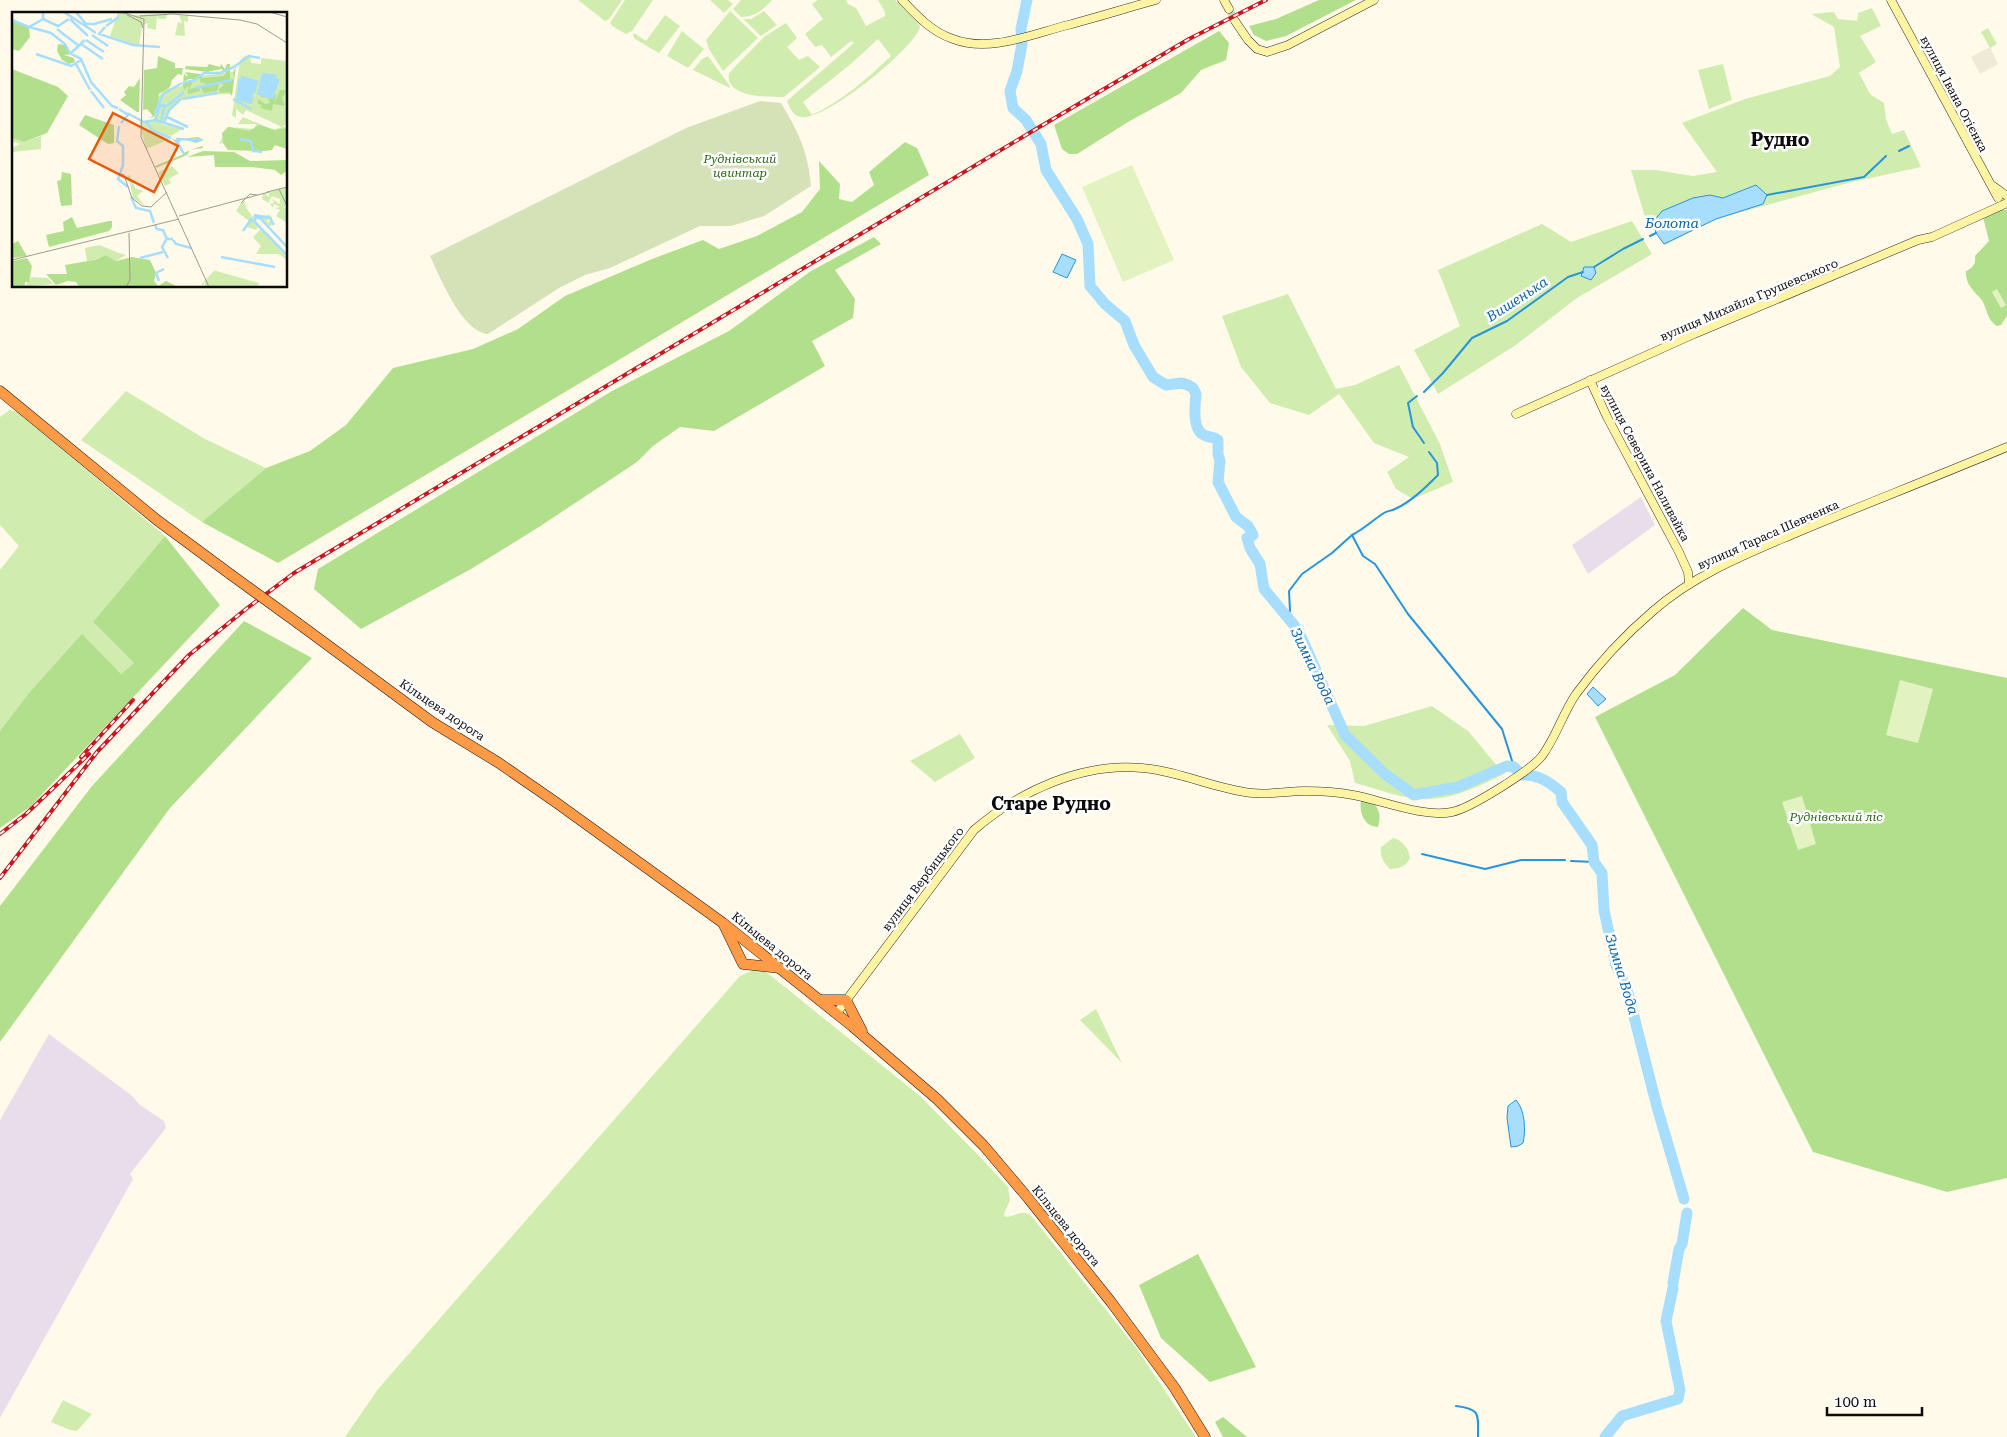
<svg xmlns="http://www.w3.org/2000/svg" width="2007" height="1437" font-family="'Roboto Serif',serif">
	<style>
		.industrial { fill: #eaddeb }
		.green { fill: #d0edaf; fill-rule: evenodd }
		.forest { fill: #b2df8c }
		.cemetery { fill: #d5e2b8 }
		.pitch { fill: #e2f3c1 }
		.plaza { fill: #efe9d8 }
		.water { fill: #a7ddfd; stroke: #2794db }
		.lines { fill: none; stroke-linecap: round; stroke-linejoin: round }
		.stream { stroke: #2794db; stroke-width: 2 }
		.river { stroke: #a7ddfd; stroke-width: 11 }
		.secondary-tunnel { stroke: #dad6c8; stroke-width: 8; stroke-dasharray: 8 4; stroke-linecap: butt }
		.secondary-casing { stroke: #2d2d2d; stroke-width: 9 }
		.highway-casing { stroke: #1c1c1c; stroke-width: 11 }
		.secondary { stroke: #fff4a4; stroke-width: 8 }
		.highway { stroke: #ff9a47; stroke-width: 10 }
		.rail-casing { stroke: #c81620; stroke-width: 4 }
		.rail { stroke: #fff; stroke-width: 2; stroke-dasharray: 5.5; stroke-linecap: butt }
		.highway-bridge-casing { stroke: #1c1c1c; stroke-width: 11; stroke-linecap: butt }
		.highway-bridge { stroke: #ff9a47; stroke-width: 10 }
		.labels { text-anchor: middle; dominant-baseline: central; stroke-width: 5; stroke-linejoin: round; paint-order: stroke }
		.street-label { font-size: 12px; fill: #0b0b0b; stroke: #fff }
		.park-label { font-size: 12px; font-style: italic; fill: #276816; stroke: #fff }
		.water-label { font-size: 14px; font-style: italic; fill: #0964a8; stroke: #fff }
		.district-label { font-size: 18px; font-weight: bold; fill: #0b0b0b; stroke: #fff }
		.inset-river { fill: none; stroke: #a7ddfd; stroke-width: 2.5 }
		.inset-road { fill: none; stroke: #9d9a90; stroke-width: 1 }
		.view { fill: #e8590c; fill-opacity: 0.15; stroke: #e8590c; stroke-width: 2.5 }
		.inset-edge { fill: none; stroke: #0b0b0b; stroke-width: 2.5 }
	</style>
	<rect width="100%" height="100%" fill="#fffae9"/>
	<g class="industrial">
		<path d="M1641,497L1655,525L1588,574L1572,545Z"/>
		<path d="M49,1034L131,1095L140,1105L164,1121L166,1128L130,1174L133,1179L0,1418V1120Z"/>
	</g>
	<g class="green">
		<path d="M578,0H622L609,19L605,21Z"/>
		<path d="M625,0H653L632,31L626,34L612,26L610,23Z"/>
		<path d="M710,0H728L733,4L724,13Z"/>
		<path d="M741,0H772C763,10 755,17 741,17L733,9Z"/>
		<path d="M818,0H846L848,4L856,8L866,26L885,16V12L878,0H895L919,24L920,27C915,48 824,122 801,117C793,116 790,108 787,101L854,43L851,41L831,57L822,45L815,47L805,34L823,19L812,4ZM878,39L891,56C867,79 842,101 812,115L803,102L852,63Z"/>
		<path d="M1872,8L1881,26L1860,36L1876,62L1859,73L1870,94L1884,103L1886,119L1892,134L1904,130L1921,167L1848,183L1716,219L1665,245L1645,217L1631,170H1656L1693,176L1717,172L1682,123L1745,99L1830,76L1840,67L1834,27L1811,14L1834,12L1838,19L1857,21L1858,13Z"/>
		<path d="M730,11L758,38L723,71L709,49L706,40Z"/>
		<path d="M764,11L777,25L761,36L743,19H751Z"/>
		<path d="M665,15L680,26L659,53L635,39L633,35L634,33L646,41Z"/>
		<path d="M786,23L797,38L787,47L799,60L808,56L820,67L784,97C769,97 724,98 729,73L765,36Z"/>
		<path d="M1988,28L1997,44L1990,48L1981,32Z"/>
		<path d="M682,31L704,49L688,68L667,56Z"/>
		<path d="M708,56L730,86V88L693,70L702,59Z"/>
		<path d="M1723,64L1732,100L1709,109L1698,70Z"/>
		<path d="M1632,221L1652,254L1577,298L1516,345L1438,394L1414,350L1460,326L1438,270L1542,224L1571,242Z"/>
		<path d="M1288,294L1336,389L1355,385L1399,365L1440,444L1453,482L1413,499L1396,489L1387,472L1409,457L1374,443L1339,394L1309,415L1270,403L1241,367L1222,316Z"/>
		<path d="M126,391L205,439L266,468L202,522L81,440Z"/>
		<path d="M10,410L18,412L165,536L93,622L134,663L121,674L82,635L28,694L0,731V570L19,546L0,525V417Z"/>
		<path d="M1432,706L1468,731L1504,774C1481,785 1456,798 1431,799C1406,801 1379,789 1355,783L1350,761L1327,725L1364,726Z"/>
		<path d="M960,734L975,758L935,782L910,761Z"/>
		<path d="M1393,838C1403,840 1409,849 1410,858C1407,866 1399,869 1390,869C1383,862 1380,857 1381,847Z"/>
		<path d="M756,969L765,971L920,1096L981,1158L1008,1187L1010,1200L1004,1214L1005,1217C1016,1217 1023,1207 1033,1218L1137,1349L1196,1437H345L378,1389L740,976Z"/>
		<path d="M1096,1009L1122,1063L1080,1020Z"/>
		<path d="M63,1400L92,1414L77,1431L70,1430L51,1422Z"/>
	</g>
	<g class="forest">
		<path d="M1319,0H1356L1286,36L1266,41L1254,35L1249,26L1276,19Z"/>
		<path d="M1219,31L1229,43L1226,60L1201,70L1181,93L1128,122L1077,154H1069L1062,149L1054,125Z"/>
		<path d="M905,142L917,148L929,175L278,563L202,522L266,468L310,451L346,425L393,368L473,349L518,329L565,296L652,259L703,240L719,249L757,236L802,212L820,189L819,161L840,184L839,199L852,202L874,185L869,172Z"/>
		<path d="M1998,210H2007V316L2001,325L1997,326C1986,319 1988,309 1981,299C1974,291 1965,284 1966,271C1973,268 1976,264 1975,256L1989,241L1983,217Z"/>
		<path d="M874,237L881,244L835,270L855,299L853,318L812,341L825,366L714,431L680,427L653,446L637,462L539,527L471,569L361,629L314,589L318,569L612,391L729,331L811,271Z"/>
		<path d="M165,536L220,605L30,807L0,828V731L28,694L82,634L121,674L134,663L93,622Z"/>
		<path d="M1743,608L1772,630L2007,678V1178L1947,1192L1813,1152L1595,717L1675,675Z"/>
		<path d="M244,621L312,658L170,808L0,1042V906L92,786Z"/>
		<path d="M1363,799L1372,801C1380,810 1381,816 1378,827C1364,827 1359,812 1361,801Z"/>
		<path d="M1198,1254L1256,1367L1210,1382L1161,1338L1139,1285Z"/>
		<path d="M1223,1417L1247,1437H1223L1215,1422Z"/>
	</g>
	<path class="cemetery" d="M760,101L781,103C799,133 808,152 811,186L764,216L731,226H700L610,268L585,275L559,288L488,334C462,332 440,277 430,256L686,128Z"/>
	<g class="pitch">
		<path d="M1132,165L1174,260L1123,282L1082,187Z"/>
		<path d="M1997,289L2006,305L2001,308L1992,292Z"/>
		<path d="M1900,680L1933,689L1918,743L1886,735Z"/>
		<path d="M1802,796L1816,844L1798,850L1782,802Z"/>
	</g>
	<path class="plaza" d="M1990,47L1998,64L1980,74L1971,57Z"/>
	<g class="water">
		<path d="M1756,185L1767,195L1763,204L1716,219L1664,244L1656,233L1653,222L1662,211L1693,198L1710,195L1723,198Z"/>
		<path d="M1062,254L1076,260L1067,278L1053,272Z"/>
		<path d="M1584,267H1594L1596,273L1591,280L1581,276Z"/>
		<path d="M1593,687L1606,699L1598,706L1587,694Z"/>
		<path d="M1516,1100C1525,1110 1526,1130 1523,1143L1518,1146L1511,1147L1507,1118L1508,1106Z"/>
	</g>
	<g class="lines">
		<g class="stream">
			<path d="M1899,151L1909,146"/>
			<path d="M1767,195L1864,177L1886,156"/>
			<path d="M1650,236L1656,233"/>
			<path d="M1594,267L1623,249L1643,239"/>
			<path d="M1424,392L1443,373L1472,338L1507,321L1568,277L1583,272"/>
			<path d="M1417,396L1408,403L1413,427L1424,443"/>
			<path d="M1429,452L1437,463L1438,475C1426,487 1411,502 1395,509C1391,511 1387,511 1384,513C1373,520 1364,529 1352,535L1363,556L1375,564L1408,614L1502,729L1514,767"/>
			<path d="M1287,616L1290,611L1289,591L1302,574L1332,553L1352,535"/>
			<path d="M1422,854L1485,869L1521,860H1565"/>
			<path d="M1571,861L1594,862"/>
			<path d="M1456,1406C1481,1409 1478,1414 1478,1437"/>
		</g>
		<g class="river">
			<path d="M1027,0L1021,29L1022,44L1017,71L1010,91L1013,108L1026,120L1041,144L1046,170L1077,219L1088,244L1090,286L1105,304L1125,321L1134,345L1153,377L1166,385L1182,383L1188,385L1193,388L1196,394C1195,403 1192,430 1204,435C1209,438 1213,436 1218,440V454L1220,461L1218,482L1236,517L1248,526L1253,535L1247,538L1250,548L1260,564L1264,589L1298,630L1345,735L1385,774L1414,795L1458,787L1507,766L1514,767L1522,775C1538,774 1549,782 1561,792L1562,802L1592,845L1594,862L1602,873L1604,910L1616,965L1627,989L1657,1107L1684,1199"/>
			<path d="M1673,1283L1679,1249L1682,1244L1687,1213"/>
			<path d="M1605,1437L1622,1416L1678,1399L1680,1390L1666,1321L1673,1288"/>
		</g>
		<path class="secondary-tunnel" d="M1229,9L1235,21"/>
		<g class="secondary-casing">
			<g id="secondary">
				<path d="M902,0C917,16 932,32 953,39C990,53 1032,34 1068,25C1098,17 1127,8 1156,0"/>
				<path d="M1224,0L1229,9"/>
				<path d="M1891,0L1998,198"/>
				<path d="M1235,21L1248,40L1257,49L1267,52L1288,45L1374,0"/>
				<path d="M1993,186L2007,196"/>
				<path d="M1590,380L1607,417L1679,552L1688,572L1689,584"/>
				<path d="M1516,414L1694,334L1918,240L1932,237L2007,203"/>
				<path d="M836,1014L974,830C1018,792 1082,762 1142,768C1180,771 1215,789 1252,793C1269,795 1288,791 1305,791C1321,791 1338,792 1353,795C1381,800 1424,818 1452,812C1471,808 1530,771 1542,756C1556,737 1563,713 1576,694C1598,664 1625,635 1653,611C1695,574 1747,554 1798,532C1868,503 1938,476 2007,447"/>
			</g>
		</g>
		<g class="highway-casing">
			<g id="highway">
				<path d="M0,391L157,520L230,574"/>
				<path d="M299,624L432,722L499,763L554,801L723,923L852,1026L937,1099L984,1146L1028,1198L1111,1302L1174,1387L1205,1437"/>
				<path d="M724,925L743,964L780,968"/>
				<path d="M820,1000H846L862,1031"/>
			</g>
		</g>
		<use href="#secondary" class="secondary"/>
		<use href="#highway" class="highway"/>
		<g class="rail-casing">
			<g id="rail">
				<path d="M81,757L133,700"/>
				<path d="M0,834L26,814L89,754"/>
				<path d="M0,878L97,752L189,655L246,609L294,573L1036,129L1189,39L1266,0"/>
			</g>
		</g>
		<use href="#rail" class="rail"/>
		<g class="highway-bridge-casing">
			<path id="highway-bridge" d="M230,574L299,624"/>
		</g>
		<use href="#highway-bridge" class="highway-bridge"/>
	</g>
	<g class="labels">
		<g class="street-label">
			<text transform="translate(1954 94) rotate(62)">вулиця Івана Огієнка</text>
			<text transform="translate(1749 300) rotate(-23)">вулиця Михайла Грушевського</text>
			<text transform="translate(1645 463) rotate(62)">вулиця Северина Наливайка</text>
			<text transform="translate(1768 535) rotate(-24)">вулиця Тараса Шевченка</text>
			<text transform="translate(442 710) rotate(34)">Кільцева дорога</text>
			<text transform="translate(923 879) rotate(-53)">вулиця Вербицького</text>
			<text transform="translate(772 946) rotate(39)">Кільцева дорога</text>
			<text transform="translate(1066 1226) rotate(51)">Кільцева дорога</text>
		</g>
		<g class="park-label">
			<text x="740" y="159">Руднівський<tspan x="740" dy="14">цвинтар</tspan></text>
			<text x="1836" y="817">Руднівський ліс</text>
		</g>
		<g class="water-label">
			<text x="1672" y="223">Болота</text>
			<text transform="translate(1517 299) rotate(-33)">Вишенька</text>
			<text transform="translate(1313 666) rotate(64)">Зимна Вода</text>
			<text transform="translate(1622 974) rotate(73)">Зимна Вода</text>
		</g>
		<g class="district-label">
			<text x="1780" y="139">Рудно</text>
			<text x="1051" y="803">Старе Рудно</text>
		</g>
	</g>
	<g transform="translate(12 12)">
		<rect width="275" height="275" fill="#fffae9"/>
		<path d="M106,0L121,3L155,2L154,7H146L145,3L144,18L135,16L136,11L130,14L127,34L98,24ZM167,3L176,4V10L172,9L173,24L163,23L166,10L170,11ZM236,41L233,44L238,43L239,51L249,52V46L275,49V112L271,114L275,116V137L263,133L252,139L216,138L211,131L207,132L216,115L242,117L244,112H226L231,105L262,118L270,115L234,98L231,103L224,97V106L220,103L228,48ZM221,60L222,68L218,82L185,83L166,88L149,112L170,117L159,124L141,118L135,109L142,108L147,95L145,87L153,77L170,74L171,71L187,67V64ZM127,107L134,110L140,119L158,127L134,137ZM29,124V137L0,140V136L8,132L0,129V126L12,130ZM160,154L167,161L157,167L159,171L153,174L146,160ZM118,163L123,176L131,179L125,184L133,194L121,186L118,171L113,165ZM275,175V193L269,197L275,194L274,210L264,204L268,198L263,196L268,195L262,192L261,196L258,192L262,191L260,187L268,192V187L259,184L257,191L250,187L251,182L256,181L254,183L257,185V180ZM245,184L232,188L235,197L240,204L258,203L261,208L258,206L249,205L256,206L255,211L259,208L261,213L257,214L248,206L240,205L238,204L246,215L244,218L235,215L237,209L224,199L231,188ZM249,217L275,244V248L267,242H244L249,234L241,225ZM87,233L107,241L114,243L104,249L94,243L75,250L73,236ZM201,258L247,271L246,275H193V269L191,275L190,272L193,268L202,259ZM19,265L36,266L41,272L13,275Z" fill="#d0edaf"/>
		<path d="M0,9L17,15L18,25L7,39L0,37ZM46,32L54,33L59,42L52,43L62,46L63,50L57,52L50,48L45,39ZM146,44L163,51V56H171L170,63L166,62L160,68L158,75L147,82L145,103L144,100L142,105L137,106L141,104L135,97L131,98L132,58L145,56ZM197,52L208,55L209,52L213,57L215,52H218V68L222,67L221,60L224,55L220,84L217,80L208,81L207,77L212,73L208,70L205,79L192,81L189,76L197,73L189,70V74L188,67H177L171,70H181L177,77L187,75L188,79L176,82V74L172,78L171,73L172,61L174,64H176L173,60L188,62L191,66L212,64L214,59L209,57L195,60L173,57L174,54L195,55ZM0,57L46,75L56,84L35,121L12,130L0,126ZM128,66L127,100H125L108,88L114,83L112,80L117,74L122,75ZM268,78H275L270,86L273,94L261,92L260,99L248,96L250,93L246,92V87L253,92L258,91L256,86L247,84L264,82L263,90ZM73,103L102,113V131L96,132L67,113ZM247,113L263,118L275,116V137L263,133L260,138L252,139L216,138L211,131L210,121L216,115L237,119ZM186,125L192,128L184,131L171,127L166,131L171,141L187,135L191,134V136L178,138L175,143L144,156L143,154L172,142L160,126L166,130L167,127ZM191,139L222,140L238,149L275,148V159L269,163L263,158L240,155H203L202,143L175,145ZM50,160L59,162L60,193L49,194L45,169L49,168ZM60,205L65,216L97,209H100V215L97,219L37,235L34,223L52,219L51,210ZM6,229L15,244L0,246V232ZM94,243L104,249L120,245L138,248L144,261L142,269L146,274L154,269L166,275H67L64,270L56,269L44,273L34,262H55L53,253L82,248ZM15,246L20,254L17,270H13V275H0V249Z" fill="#b2df8c"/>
		<path class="inset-river" d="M52,0L84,21M64,0L74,12H82M31,7L46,14L57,7M58,7L76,24M0,8L17,15L31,7V0M82,12L100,7M94,14L107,5M17,15L39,21L53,32L58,41L69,47L79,70L100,94L106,96M93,15L87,22L121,33L148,35M45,17L67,34M80,23L96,34M74,28L92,40M69,32L91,47M59,41L73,28M24,42L59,54L69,48M64,52L78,78M222,55L237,44L248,46M250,62L265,64M250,64L267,68M229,65L246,70M249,65L267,70M229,67L246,71M249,67L266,71M227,68L245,72M248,68L266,72M226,69L245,74M248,69L266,73M248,70L265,74M171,71L183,68L192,61H208L222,55M228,71L244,75M248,72L265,76M247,73L264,78M226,74L242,78M247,75L263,78M183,76L220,68M226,76L242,80L243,77L226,72M247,76L263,80M247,77L262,80M225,78L241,82M246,78L261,82M79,79L92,96M225,80L240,84M246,80L263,84M225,81L241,86M245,81L261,86M225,83L241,87M253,83L259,63M224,85L240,89M224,86L240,91M170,87L206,81M221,87L239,97M155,94L172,80M107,97L116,103L109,111M115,101L132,110L143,108L148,93L155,94M143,101L151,82L170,71M155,105L176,115M143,108L172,117M134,109L140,118L159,126M149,111L152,95M152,111L157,98L169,87M107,114L105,129L111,134V153L106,167L116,175M164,127L190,128M164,127L173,144M228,127L239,129L241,139L250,140M119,185L124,196L138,199L142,211M242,203L258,206L262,213M239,206L275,243M243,210V206H248L275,235M143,213L145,217L151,218L155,227H161M231,219L240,206M155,226L150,235L156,246M161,228L164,232L179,236M209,245L263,255M128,246L151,240M147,269L144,261L152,257"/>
		<path class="inset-road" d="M109,0L132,7L129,125L197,275M258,0L275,5M115,3L129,10L131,16M128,4L161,2L228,8L245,12L275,31M81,150L102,159M102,160L112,163L120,186L130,194L139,195L155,180M267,177L275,194M255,180L275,175M229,191L238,182L245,183M167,204L257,180M0,248L167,207M114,275L118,268L117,221"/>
		<path class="view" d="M101,101L166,134L142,180L77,147Z"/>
		<rect width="275" height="275" class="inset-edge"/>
	</g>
	<path d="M1827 1407v8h95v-8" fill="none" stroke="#0b0b0b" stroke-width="2.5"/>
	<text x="1834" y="1407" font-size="15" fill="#0b0b0b" stroke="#ffffff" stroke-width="4" paint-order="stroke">100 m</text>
</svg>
